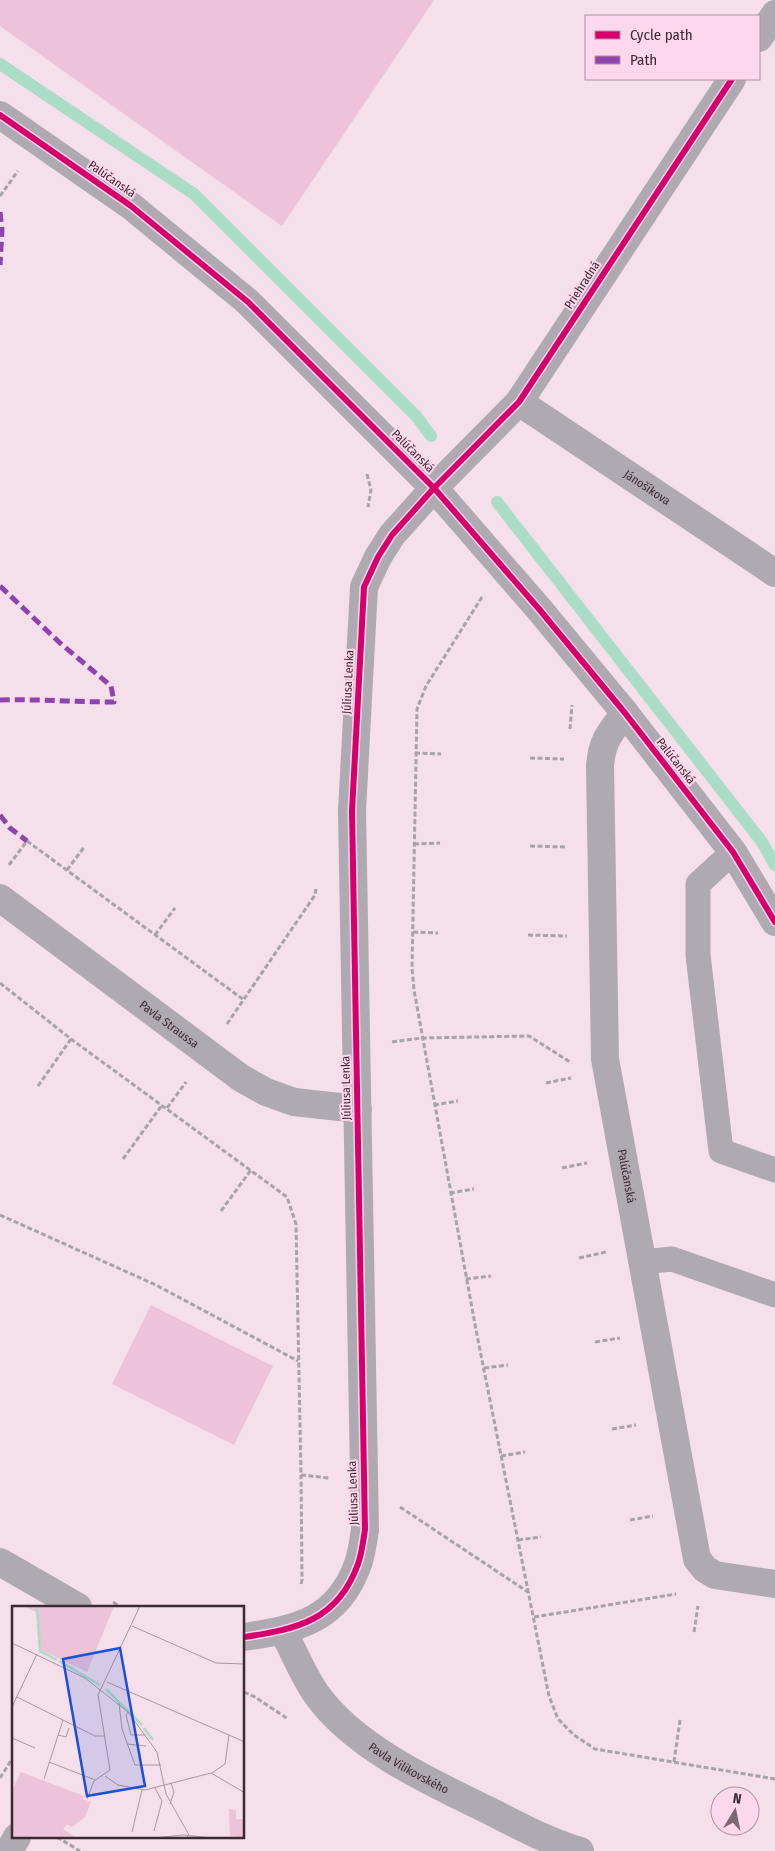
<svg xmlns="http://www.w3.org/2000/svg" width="775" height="1851" font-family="'Fira Sans Condensed',sans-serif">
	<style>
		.green { fill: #ecc3d9 }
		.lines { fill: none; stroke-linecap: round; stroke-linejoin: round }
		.stream { stroke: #aadcc7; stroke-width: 12 }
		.path { stroke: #a8a2a9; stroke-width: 3; stroke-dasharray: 5 2.5; stroke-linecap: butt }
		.lane { stroke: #afa9b1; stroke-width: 25 }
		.street { stroke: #afa9b1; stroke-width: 28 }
		.quiet { stroke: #8e44ad; stroke-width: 5; stroke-dasharray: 10 5; stroke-linecap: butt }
		.cycleway-casing { stroke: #fdd7eb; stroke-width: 9 }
		.cycleway { stroke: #d6006c; stroke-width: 6 }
		.labels { text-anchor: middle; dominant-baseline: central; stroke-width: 4; stroke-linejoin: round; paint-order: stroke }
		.street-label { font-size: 12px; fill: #3b2a33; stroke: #fdd7eb }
		.inset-river { fill: none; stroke: #aadcc7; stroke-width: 2.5 }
		.inset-road { fill: none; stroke: #ab97a1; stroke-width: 1 }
		.view { fill: #1d4ed8; fill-opacity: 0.15; stroke: #1d4ed8; stroke-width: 2.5 }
		.inset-edge { fill: none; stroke: #3b2a33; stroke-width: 2.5 }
	</style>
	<rect width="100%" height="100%" fill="#f5dfea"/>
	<g class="green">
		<path d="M0,0H434L282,226L0,26Z"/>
		<path d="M151,1305L273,1366L234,1445L112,1384Z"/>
	</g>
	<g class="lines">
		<g class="stream">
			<path d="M0,64L194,194L417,417L431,436"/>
			<path d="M497,502L762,842L775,865"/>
		</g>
		<g class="path">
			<path d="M0,196L18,171"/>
			<path d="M367,474L371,490L368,507"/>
			<path d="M482,597L426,686L417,709L412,968L414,990L476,1330L549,1696L558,1719L574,1735L595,1749L775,1779"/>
			<path d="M570,729L572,705"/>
			<path d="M415,753L441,754"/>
			<path d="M530,758L564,759"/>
			<path d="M414,844L440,843"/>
			<path d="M530,846L565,847"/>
			<path d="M9,865L27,841L244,1000"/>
			<path d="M67,870L85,846"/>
			<path d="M413,932L438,933"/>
			<path d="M155,935L175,908"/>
			<path d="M528,935L567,936"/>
			<path d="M0,983L71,1039L287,1197L296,1224L301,1475L329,1478"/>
			<path d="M227,1024L315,895L316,889"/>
			<path d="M392,1042L422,1038L529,1036L570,1062"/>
			<path d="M546,1083L571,1078"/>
			<path d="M38,1086L71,1039"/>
			<path d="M434,1105L458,1101"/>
			<path d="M167,1108L186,1082"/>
			<path d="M123,1159L162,1105"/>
			<path d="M562,1168L587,1163"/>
			<path d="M450,1193L474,1189"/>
			<path d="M221,1211L251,1170"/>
			<path d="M0,1215L156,1285L298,1361"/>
			<path d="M579,1258L606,1252"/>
			<path d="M466,1279L491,1276"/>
			<path d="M595,1342L620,1338"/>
			<path d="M484,1368L508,1365"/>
			<path d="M612,1429L636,1425"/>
			<path d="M501,1456L525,1452"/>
			<path d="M400,1507L528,1592"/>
			<path d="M630,1520L653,1516"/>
			<path d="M518,1540L541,1537"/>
			<path d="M301,1584L302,1580L301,1475"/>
			<path d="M113,1602L121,1607"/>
			<path d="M534,1617L676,1594"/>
			<path d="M694,1632L698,1606"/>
			<path d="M244,1692L255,1697L288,1719"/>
			<path d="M674,1762L680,1720"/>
			<path d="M0,1778L14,1756"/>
			<path d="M57,1837L80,1851"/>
		</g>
		<g class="lane">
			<path d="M733,852L698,884V955L721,1151L775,1170"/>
			<path d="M642,1262L672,1259L775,1295"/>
		</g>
		<g class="street">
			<path d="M759,38L775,14"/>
			<path d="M0,115L131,206L248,302L434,488L539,609L625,713L733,852L775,922"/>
			<path id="s1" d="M519,402L775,573"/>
			<path id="s2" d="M625,713C610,733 602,740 600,766L605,1059L697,1559L705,1569L715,1575L775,1584"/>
			<path id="s3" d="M0,898L241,1078L266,1092L294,1102L358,1109"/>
			<path d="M0,1562L78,1607"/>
			<path id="s4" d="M283,1631C293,1650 305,1679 317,1695C355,1748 432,1783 490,1811C519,1826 549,1842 580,1851"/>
			<path d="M244,1637C298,1629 338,1620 358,1564C362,1553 363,1541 365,1530L352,811L364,587L378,557L392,535L434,488L519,402L732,79"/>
			<path d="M9,1851L17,1837"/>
		</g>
		<g class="quiet">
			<path d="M0,212L2,230L0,265"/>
			<path d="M0,586L60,643L111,686L114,702C76,702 38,699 0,700"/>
			<path d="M0,815L10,828L27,841"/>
		</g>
		<g class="cycleway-casing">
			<g id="cycleway">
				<path d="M0,115L131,206L248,302L434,488L539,609L625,713L733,852L775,922"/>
				<path d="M244,1637C298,1629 338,1620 358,1564C362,1553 363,1541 365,1530L352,811L364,587L378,557L392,535L434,488L519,402L732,79"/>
			</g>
		</g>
		<use href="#cycleway" class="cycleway"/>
	</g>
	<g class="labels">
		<g class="street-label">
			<text transform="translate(112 179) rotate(35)">Palúčanská</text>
			<text transform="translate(582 285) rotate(-57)">Priehradná</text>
			<text transform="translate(413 451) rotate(45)">Palúčanská</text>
			<text stroke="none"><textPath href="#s1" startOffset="154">Jánošíkova</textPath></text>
			<text transform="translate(348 682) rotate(-87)">Júliusa Lenka</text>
			<text transform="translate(676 761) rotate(52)">Palúčanská</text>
			<text stroke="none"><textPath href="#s3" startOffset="211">Pavla Straussa</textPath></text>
			<text transform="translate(346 1088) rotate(-91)">Júliusa Lenka</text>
			<text stroke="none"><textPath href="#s2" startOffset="472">Palúčanská</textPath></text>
			<text transform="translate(353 1493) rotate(-92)">Júliusa Lenka</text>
			<text stroke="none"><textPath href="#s4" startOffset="191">Pavla Vilikovského</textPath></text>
		</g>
	</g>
	<g transform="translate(12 1606)">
		<rect width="232" height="232" fill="#f5dfea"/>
		<path d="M11,0H102L75,66L29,44L24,6ZM9,166L72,190L71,193L79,196L73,211L60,221L55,218L51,223L65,232H0V184ZM217,203L224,204V213H232V232L218,230Z" fill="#ecc3d9"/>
		<path class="inset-river" d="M25,0L28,45L45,54M47,55L88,79M94,83L130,119M132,122L141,134"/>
		<path class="inset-road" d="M120,20L204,57L233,58M0,37L73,72L116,106L145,146L154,188L177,229L174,232M95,76L233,136M5,91L83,130H92M107,97L110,123L123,159H149M0,101L25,48M116,106L114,109L119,129H134M46,129L54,131L57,122M0,132L23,142M115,138L134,140M37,156L83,174M200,167L213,158L217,129M93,170L106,179L133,184L199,167L233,187M32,173L51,114M75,193L82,175L98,164L86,89L128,0M158,198L162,186L159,177M142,225L150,195L143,182M120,226L130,184M142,232L171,229L201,232"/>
		<path class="view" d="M108,42L133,180L75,190L51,53Z"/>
		<rect width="232" height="232" class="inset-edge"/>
	</g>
	<rect x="585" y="15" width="175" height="65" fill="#fdd7eb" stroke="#af92a1"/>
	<rect x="595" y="31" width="25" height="8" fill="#d6006c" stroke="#af92a1"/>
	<text x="630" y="40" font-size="15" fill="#3b2a33">Cycle path</text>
	<rect x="595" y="56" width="25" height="8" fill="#8e44ad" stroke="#af92a1"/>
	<text x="630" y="65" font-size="15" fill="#3b2a33">Path</text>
	<g transform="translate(735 1811) rotate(10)"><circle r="24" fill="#fdd7eb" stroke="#af92a1"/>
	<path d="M0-4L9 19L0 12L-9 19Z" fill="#7c6973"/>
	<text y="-8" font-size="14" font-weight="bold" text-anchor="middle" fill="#3b2a33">N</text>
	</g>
</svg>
